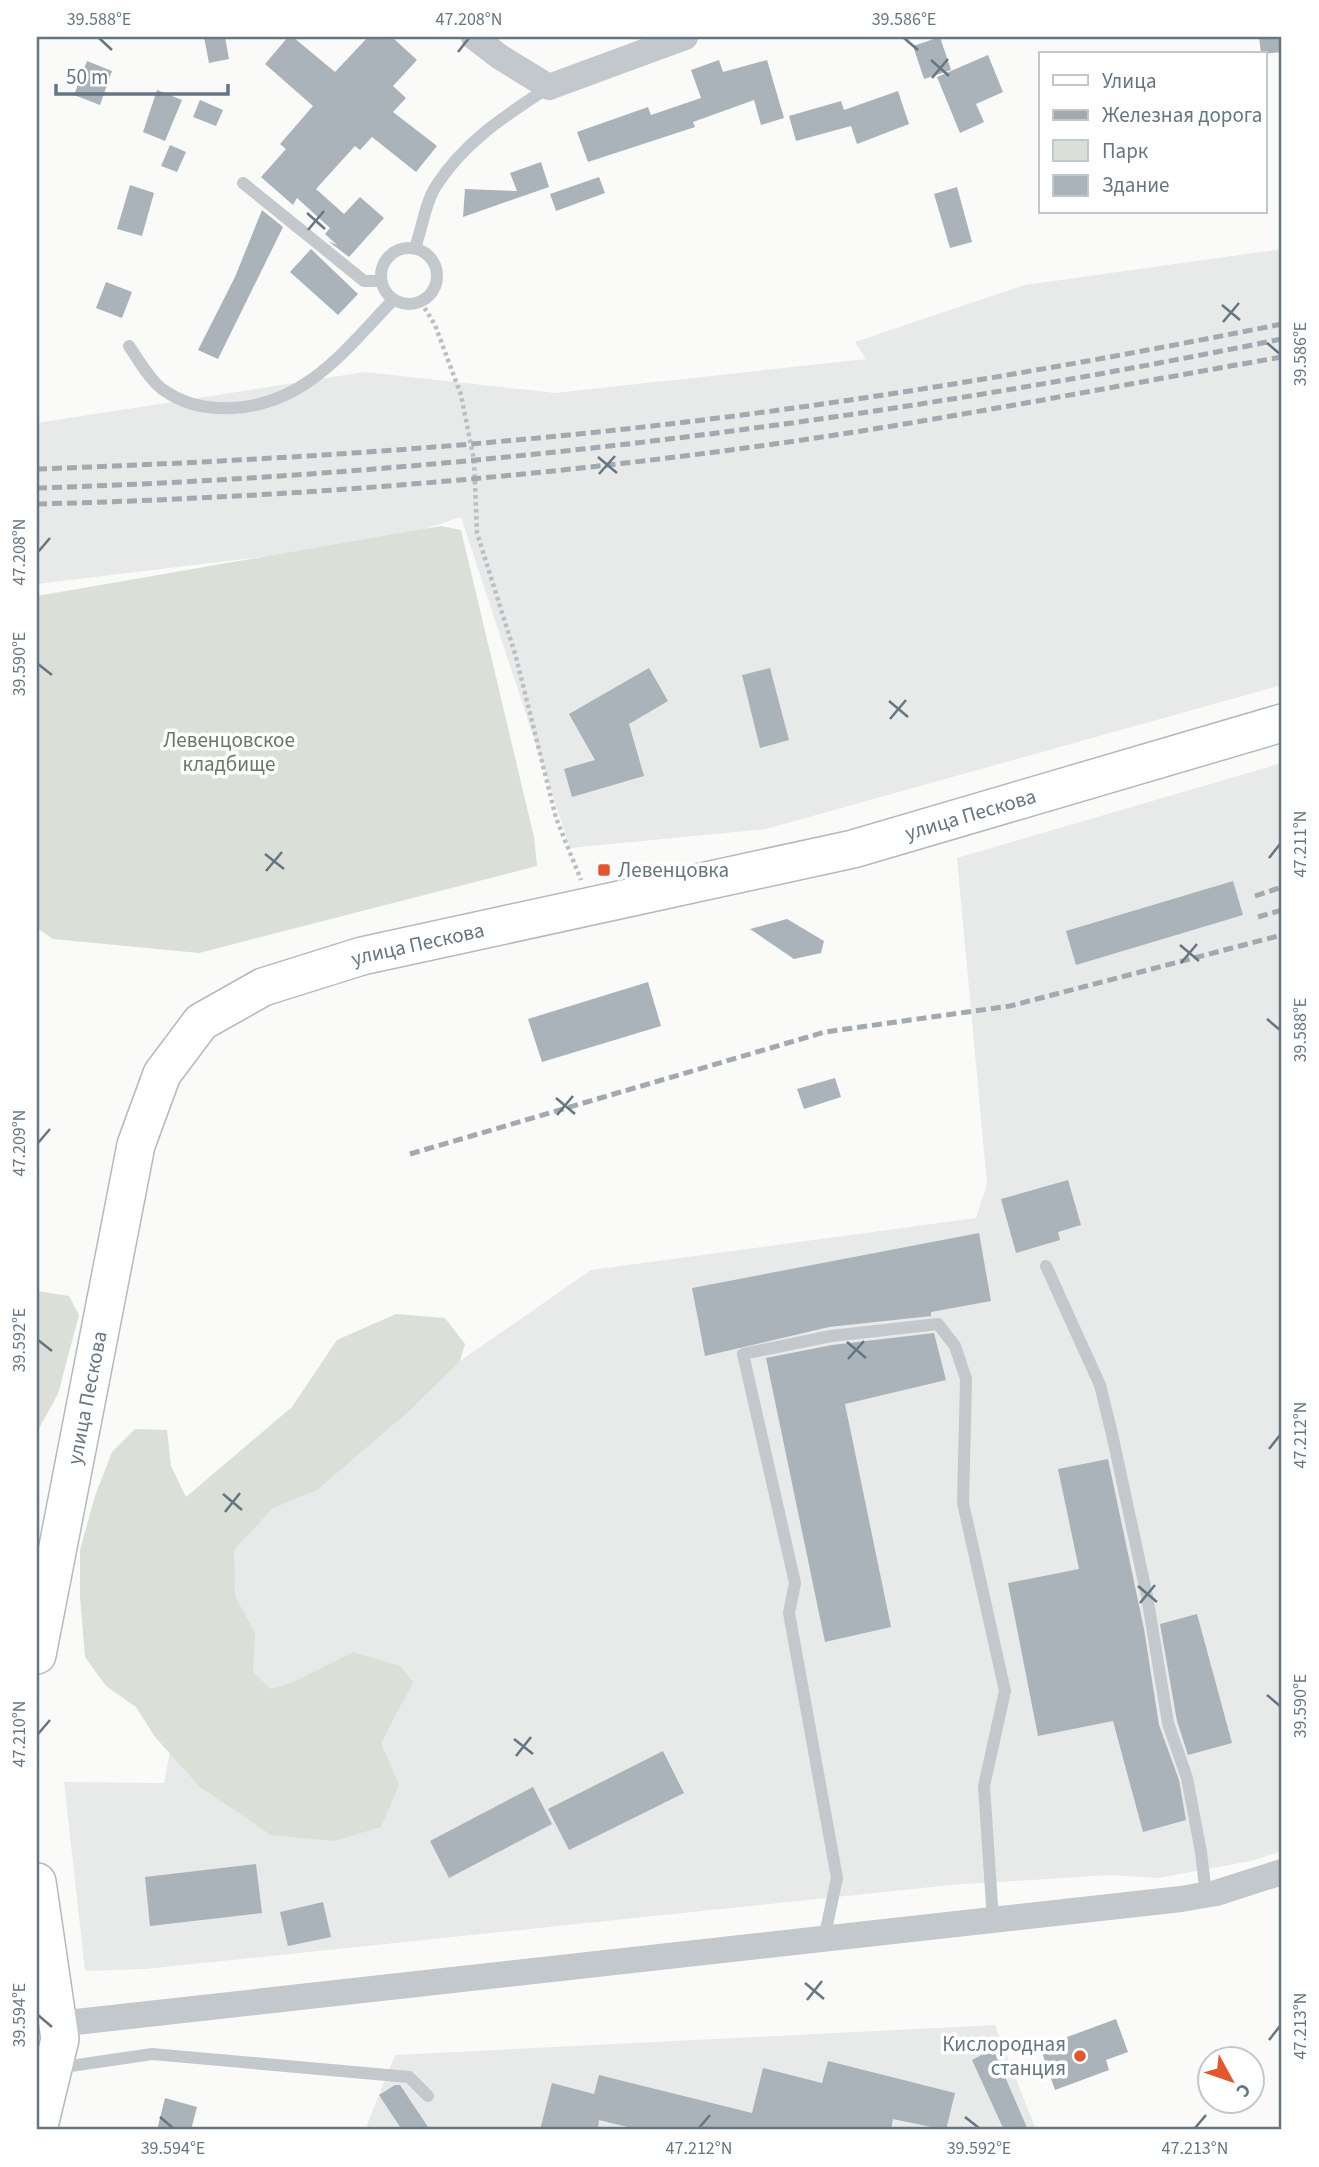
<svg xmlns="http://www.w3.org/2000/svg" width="1319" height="2167" font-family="'Source Sans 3',sans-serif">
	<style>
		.built { fill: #e8e9e9 }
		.green { fill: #dadfd7 }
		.building { fill: #aab3b9 }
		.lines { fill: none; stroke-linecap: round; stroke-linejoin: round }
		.secondary-casing { stroke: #b3babf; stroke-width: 40 }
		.path { stroke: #bbbfc2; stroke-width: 4.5; stroke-dasharray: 3.5 3.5; stroke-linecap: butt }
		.lane { stroke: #c3c8cc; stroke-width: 12 }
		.street { stroke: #c3c8cc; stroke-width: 26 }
		.secondary { stroke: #fff; stroke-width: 37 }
		.rail { stroke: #a2aab0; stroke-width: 5; stroke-dasharray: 10 5; stroke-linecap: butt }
		.ticks { fill: none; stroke: #657683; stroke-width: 2.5 }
		.poi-dot { fill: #e4572e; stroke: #fff; stroke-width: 2.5 }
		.labels { text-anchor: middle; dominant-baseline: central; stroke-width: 7; stroke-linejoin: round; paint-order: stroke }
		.park-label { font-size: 21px; fill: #687a64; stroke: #fff }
		.street-label { font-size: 21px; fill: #657683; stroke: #fff }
		.poi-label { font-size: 21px; fill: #657683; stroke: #fff; text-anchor: start }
		.neatline { fill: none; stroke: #657683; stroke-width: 2.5 }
		.ticks-label { font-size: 18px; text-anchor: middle; fill: #657683 }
	</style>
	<rect width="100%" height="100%" fill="#fafaf8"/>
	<g class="built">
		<path d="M1282,249V685L766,829L570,848L461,517L385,542L37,584V423L365,372L555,393L866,359L855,342L1025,285Z"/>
		<path d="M1282,763V1851L1251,1861L1158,1878L1111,1875L951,1885L145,1969L85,1971L64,1782L164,1783L215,1517L460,1361L591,1270L976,1218L987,1184L957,858Z"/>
		<path d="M995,2025L1036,2130H365L395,2055Z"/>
	</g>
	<g class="green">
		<path d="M441,526L461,530L534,837L537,866L199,953L53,939L37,928V596Z"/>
		<path d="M37,1291L69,1296L79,1315L58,1394L37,1432Z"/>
		<path d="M396,1314L445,1318L465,1344L460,1361L409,1411L317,1490L273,1508L234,1550L235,1596L255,1633L253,1672L271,1689L291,1683L353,1652L400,1666L413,1682L381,1743L399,1785L381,1827L334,1841L271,1835L200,1787L155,1737L136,1707L106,1686L85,1657L80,1597V1550L95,1496L112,1452L135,1429L167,1430L171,1466L186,1497L292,1407L337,1340Z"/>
	</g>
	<g class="building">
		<path d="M204,37H225L229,59L209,63Z"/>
		<path d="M288,37H293L335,72L368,37H392L417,60L393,86L406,98L393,112L437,146L416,172L372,137L360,150L355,146L316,189L344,214L360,197L384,218L349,257L328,241L337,245L325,234L330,228L297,198L293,205L261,177L286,149L280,144L313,106L265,64Z"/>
		<path d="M940,37L951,70L924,79L913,46Z"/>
		<path d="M1259,37H1282V52L1261,54Z"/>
		<path d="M988,55L1003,92L976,104L984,122L960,133L937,77Z"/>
		<path d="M719,60L723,72L767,60L784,118L761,125L754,100L693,122L695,127L588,162L577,132L648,107L651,115L701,98L691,70Z"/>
		<path d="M87,61L112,71L100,105L74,95Z"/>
		<path d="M157,90L182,100L165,141L143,132Z"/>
		<path d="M898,91L909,124L857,144L851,126L796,141L789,116L841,101L844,110Z"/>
		<path d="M200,100L223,110L216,126L193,117Z"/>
		<path d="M170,145L186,152L177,172L161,166Z"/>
		<path d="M541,162L549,187L463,217L465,189L517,191L510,173Z"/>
		<path d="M599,177L605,193L556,211L550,194Z"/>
		<path d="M130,185L154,193L142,236L117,229Z"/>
		<path d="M957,187L972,242L950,248L934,194Z"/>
		<path d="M262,210L283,227L218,359L198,350L235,277Z"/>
		<path d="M311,249L358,294L338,315L290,272Z"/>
		<path d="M106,282L132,292L122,318L96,308Z"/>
		<path d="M649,668L668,701L629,724L644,776L572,797L564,769L595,760L569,714Z"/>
		<path d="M770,668L789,740L760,748L742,675Z"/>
		<path d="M1233,881L1243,915L1076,965L1066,931Z"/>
		<path d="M787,919L824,941L821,953L794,959L750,929Z"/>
		<path d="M648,982L661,1026L542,1062L528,1019Z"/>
		<path d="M835,1078L841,1097L804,1109L797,1089Z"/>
		<path d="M1068,1180L1081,1225L1058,1232L1060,1240L1016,1253L1001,1199Z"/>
		<path d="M979,1233L991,1301L931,1312V1316L829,1327L705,1356L692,1288Z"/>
		<path d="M934,1333L946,1380L845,1404L891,1627L825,1642L766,1358L832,1345Z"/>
		<path d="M1108,1459L1144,1629L1159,1725L1179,1780L1186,1820L1143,1832L1113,1721L1038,1736L1008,1583L1079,1569L1058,1469Z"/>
		<path d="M1197,1614L1232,1743L1188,1755L1177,1721L1160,1624Z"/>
		<path d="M663,1751L684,1793L569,1850L548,1809Z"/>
		<path d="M533,1787L552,1824L449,1878L430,1841Z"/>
		<path d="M256,1864L262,1913L150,1926L145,1877Z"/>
		<path d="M323,1902L331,1937L288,1946L280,1912Z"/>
		<path d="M1116,2019L1128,2052L1106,2060L1109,2070L1055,2090L1040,2047Z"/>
		<path d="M993,2049L1028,2130H1004L972,2060Z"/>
		<path d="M828,2061L955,2093L946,2130L893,2119L891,2130H640L599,2120L598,2130H540L552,2083L594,2094L599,2075L752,2113L763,2068L822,2083Z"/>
		<path d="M395,2085H400L430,2130H402L379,2095Z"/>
		<path d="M165,2098L197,2107L191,2130H157Z"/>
	</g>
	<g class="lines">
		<g class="secondary-casing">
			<g id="secondary">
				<path id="s1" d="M37,1655L136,1145L162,1074L201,1022L263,987L362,956L853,849L1282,723"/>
				<path d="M37,1882L60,2039L38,2130"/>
			</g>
		</g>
		<path class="path" d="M421,302L435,325L461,395L474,460L477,533L516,657L556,818L581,880"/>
		<g class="lane">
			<path d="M243,183L364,281H381"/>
			<circle cx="409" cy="276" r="28"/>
			<path d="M415,248C422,229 425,203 436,186C464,142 506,115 549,87"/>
			<path d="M129,346C138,359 149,379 162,389C185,405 205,409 233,408C306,404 346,349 393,300"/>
			<path d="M1046,1266L1100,1385L1112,1434L1147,1596L1168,1723L1187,1778L1201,1852L1206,1895"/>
			<path d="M824,1939L837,1878L789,1613L795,1583L743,1354L831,1336L938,1324L955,1346L966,1379L963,1503L1005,1691L984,1786L993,1920"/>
			<path d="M57,2068L152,2054L409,2077L428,2096"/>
		</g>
		<g class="street">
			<path d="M474,37L500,57L549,87L685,37"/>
			<path d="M58,2024L1181,1899L1216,1893L1282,1872"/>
		</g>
		<use href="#secondary" class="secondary"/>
		<g class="rail">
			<path d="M37,469C230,462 423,451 616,430C839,406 1062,368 1282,324"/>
			<path d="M37,488C455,475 873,422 1282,339"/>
			<path d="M37,504C278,498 520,479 760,446C935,422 1108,387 1282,357"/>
			<path d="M1255,896L1282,887"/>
			<path d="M1258,917L1282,910"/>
			<path d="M410,1154L825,1032L1010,1006L1282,935"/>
		</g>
	</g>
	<path class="ticks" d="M99,38L112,50M904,38L918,50M458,52L469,38M931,60L949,76M932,78L948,59M307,213L325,229M308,230L324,211M1222,305L1240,320M1223,322L1239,303M1267,343L1280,354M598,457L617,473M599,474L615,456M38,552L50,538M38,664L52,675M889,701L908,717M890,719L906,700M265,854L284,869M1269,858L1280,844M266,871L282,852M1180,945L1199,961M1181,963L1197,944M1267,1019L1280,1030M556,1098L575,1114M557,1115L573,1096M38,1143L50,1129M38,1340L52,1351M847,1342L866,1358M848,1359L864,1341M1269,1449L1280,1435M223,1494L242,1510M225,1512L240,1493M1138,1586L1157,1602M1140,1603L1155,1585M1267,1695L1280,1706M38,1734L50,1720M514,1739L533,1754M516,1756L531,1737M805,1983L824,1999M807,2000L822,1981M38,2015L52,2027M1269,2040L1280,2026M160,2117L173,2128M965,2117L979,2128M699,2128L710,2115M1195,2128L1206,2115"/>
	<g class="poi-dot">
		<rect x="597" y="863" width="14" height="14" rx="3.5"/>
		<circle cx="1080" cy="2056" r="7"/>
	</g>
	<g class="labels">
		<g class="park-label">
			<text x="229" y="740">Левенцовское<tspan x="229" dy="24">кладбище</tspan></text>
		</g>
		<g class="street-label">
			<text stroke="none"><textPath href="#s1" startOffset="1460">улица Пескова</textPath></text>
			<text stroke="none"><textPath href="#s1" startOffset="892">улица Пескова</textPath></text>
			<text stroke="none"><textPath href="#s1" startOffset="262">улица Пескова</textPath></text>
		</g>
		<g class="poi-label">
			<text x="618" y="870">Левенцовка</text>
			<text x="1066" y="2044" text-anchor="end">Кислородная<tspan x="1066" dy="24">станция</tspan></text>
		</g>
	</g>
	<rect width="1319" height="2167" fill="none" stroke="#ffffff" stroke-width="77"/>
	<rect x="1039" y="52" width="228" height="161" fill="#ffffff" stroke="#c1c8cd" stroke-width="2"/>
	<rect x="1053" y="75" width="35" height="10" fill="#ffffff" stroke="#c1c8cd" stroke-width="2"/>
	<text x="1102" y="88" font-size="21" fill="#657683">Улица</text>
	<rect x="1053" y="110" width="35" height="10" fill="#a2aab0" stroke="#c1c8cd" stroke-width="2"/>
	<text x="1102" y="122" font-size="21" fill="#657683">Железная дорога</text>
	<rect x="1053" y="140" width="35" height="21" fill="#dadfd7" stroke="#c1c8cd" stroke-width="2"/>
	<text x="1102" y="158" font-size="21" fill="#657683">Парк</text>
	<rect x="1053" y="175" width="35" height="21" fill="#aab3b9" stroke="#c1c8cd" stroke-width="2"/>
	<text x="1102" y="192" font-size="21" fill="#657683">Здание</text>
	<g transform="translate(1231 2080) rotate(130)"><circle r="33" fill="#ffffff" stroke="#c1c8cd" stroke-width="2"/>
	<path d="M0-5L12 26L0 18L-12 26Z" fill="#e4572e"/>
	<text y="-10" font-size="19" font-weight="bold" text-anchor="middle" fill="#657683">С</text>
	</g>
	<path d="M56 84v10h172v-10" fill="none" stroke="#657683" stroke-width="3.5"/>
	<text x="66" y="84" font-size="21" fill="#657683" stroke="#ffffff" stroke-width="5" paint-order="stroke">50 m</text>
	<rect x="38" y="38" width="1242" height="2090" class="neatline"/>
	<g class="ticks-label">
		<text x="99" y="25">39.588°E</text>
		<text x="469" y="25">47.208°N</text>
		<text x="904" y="25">39.586°E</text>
		<text transform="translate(1300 354) rotate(-90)" y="6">39.586°E</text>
		<text transform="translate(19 552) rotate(-90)" y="6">47.208°N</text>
		<text transform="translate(19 664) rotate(-90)" y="6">39.590°E</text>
		<text transform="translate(1300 844) rotate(-90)" y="6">47.211°N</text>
		<text transform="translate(1300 1030) rotate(-90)" y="6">39.588°E</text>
		<text transform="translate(19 1143) rotate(-90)" y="6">47.209°N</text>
		<text transform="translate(19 1340) rotate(-90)" y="6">39.592°E</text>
		<text transform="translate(1300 1435) rotate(-90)" y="6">47.212°N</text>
		<text transform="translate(1300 1706) rotate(-90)" y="6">39.590°E</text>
		<text transform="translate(19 1734) rotate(-90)" y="6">47.210°N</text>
		<text transform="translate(19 2015) rotate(-90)" y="6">39.594°E</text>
		<text transform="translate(1300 2026) rotate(-90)" y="6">47.213°N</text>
		<text x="173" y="2154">39.594°E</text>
		<text x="699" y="2154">47.212°N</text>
		<text x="979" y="2154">39.592°E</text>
		<text x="1195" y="2154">47.213°N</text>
	</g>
</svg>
